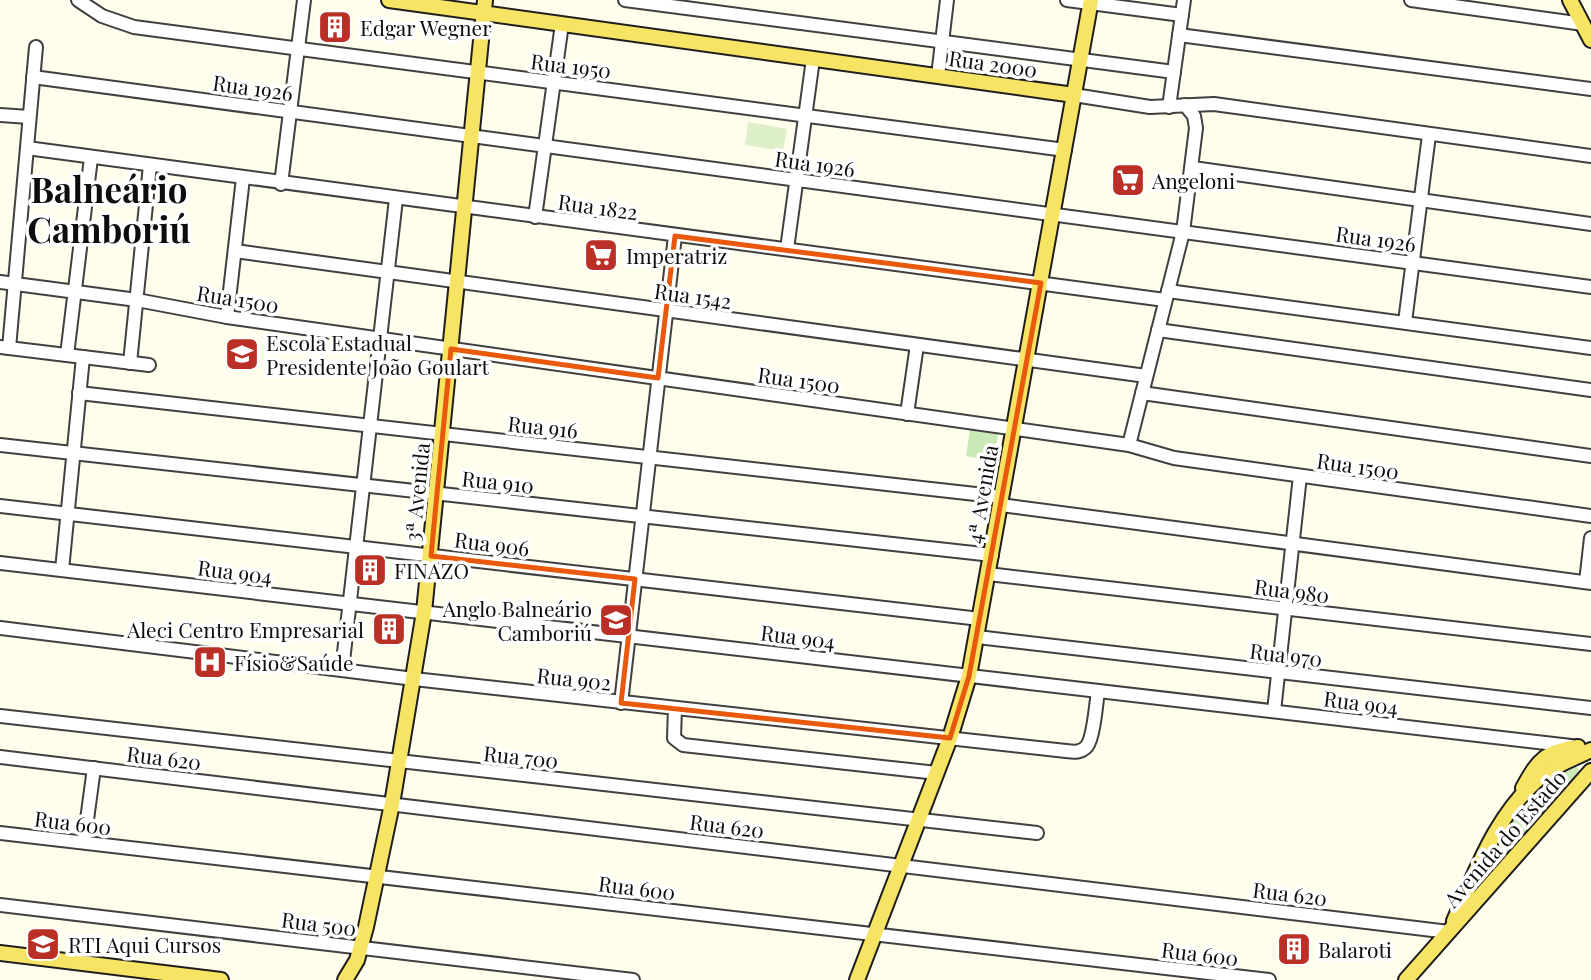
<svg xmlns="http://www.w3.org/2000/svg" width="1591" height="980" font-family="'Playfair Display',serif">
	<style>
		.green { fill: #cbe8b7 }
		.pitch { fill: #def0c8 }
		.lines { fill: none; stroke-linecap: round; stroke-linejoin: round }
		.minor-casing { stroke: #404040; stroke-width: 16 }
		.major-casing { stroke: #1e1e1e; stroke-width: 18 }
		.minor { stroke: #fff; stroke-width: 12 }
		.major { stroke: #f7e464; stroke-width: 14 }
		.marked { fill: none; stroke: #e8590c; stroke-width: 5; stroke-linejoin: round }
		.labels { text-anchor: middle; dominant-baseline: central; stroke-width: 7; stroke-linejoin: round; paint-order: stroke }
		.poi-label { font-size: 21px; fill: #0d0d0d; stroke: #fff; text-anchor: start }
		.street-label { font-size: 21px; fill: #0d0d0d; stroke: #fff }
		.town-label { font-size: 35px; font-weight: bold; fill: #0d0d0d; stroke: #fff }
	</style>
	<rect width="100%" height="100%" fill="#fffdec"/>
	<g class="green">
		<path d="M970,430L998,434L994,461L966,456Z"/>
		<path d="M1570,765L1577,767L1581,773L1472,898C1480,879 1487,857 1497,838C1512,812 1544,779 1570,765Z"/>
	</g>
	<path class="pitch" d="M748,122L787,129L783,151L745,145Z"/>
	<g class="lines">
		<g class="minor-casing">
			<g id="minor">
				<path d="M78,0L102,16L134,27L1065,150"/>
				<path d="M625,0L1174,72"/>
				<path d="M1067,0L1182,15"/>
				<path d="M1411,0L1583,24"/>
				<path d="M1179,35L1591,89"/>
				<path d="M938,76L947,0"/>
				<path d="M33,77L1591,287"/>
				<path d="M1074,95L1150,107L1214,104L1591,156"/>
				<path d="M1169,107L1184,0"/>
				<path d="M0,115L29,117"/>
				<path d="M27,148L1165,300"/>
				<path d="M1193,168L1591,224"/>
				<path d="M281,184L304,0"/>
				<path d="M535,217L562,24"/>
				<path d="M787,249L813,59"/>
				<path d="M235,251L1146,376"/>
				<path d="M0,282L137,300L227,317L1129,445L1174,458L1591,516"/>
				<path d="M1168,291L1591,348"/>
				<path d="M227,317L243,178"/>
				<path d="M1405,322L1429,135"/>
				<path d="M1158,330L1591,390"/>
				<path d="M0,347L149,365"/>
				<path d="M9,348L36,47"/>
				<path d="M67,355L91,158"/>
				<path d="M130,363L150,165"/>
				<path d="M79,393L1002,497"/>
				<path d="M1142,393L1591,456"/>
				<path d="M907,414L917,345"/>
				<path d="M0,445L992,555"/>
				<path d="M1129,445L1183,232L1196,128L1194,116L1185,105"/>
				<path d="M1001,505L1591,583"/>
				<path d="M0,506L980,619"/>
				<path d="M0,563L1571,746"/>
				<path d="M62,570L83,357"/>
				<path d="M988,574L1591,644"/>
				<path d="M1586,582L1591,538"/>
				<path d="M0,628L414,679L1066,751C1074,752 1081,753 1087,746C1094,736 1096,704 1098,691"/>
				<path d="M977,637L1591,708"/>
				<path d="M342,670L396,199"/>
				<path d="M621,703L675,236"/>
				<path d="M675,708L674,738L683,745L937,773"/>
				<path d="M1274,711L1300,476"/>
				<path d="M0,716L1037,833"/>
				<path d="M0,757L1449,932"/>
				<path d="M0,833L1269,980"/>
				<path d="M84,842L94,768"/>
				<path d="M0,905L633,980"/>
			</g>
		</g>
		<g class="major-casing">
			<g id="major">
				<path d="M389,0L1074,95"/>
				<path d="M1570,0L1591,40"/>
				<path d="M1523,788C1539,759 1545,752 1578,747"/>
				<path d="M1454,921C1477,869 1497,812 1543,775C1557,764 1575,758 1591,750"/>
				<path d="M0,953L221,980"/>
				<path d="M345,980L357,960L366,927L392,804L424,612L485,0"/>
				<path d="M857,980L950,738L969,676L1091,0"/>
				<path d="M1406,980L1591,771"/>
			</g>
		</g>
		<use href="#minor" class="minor"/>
		<use href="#major" class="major"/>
	</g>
	<path class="marked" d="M675,236L1041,283L969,676L950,738L621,703L635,579L431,556L451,349L658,378Z"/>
	<defs>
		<g id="building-square" transform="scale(1.75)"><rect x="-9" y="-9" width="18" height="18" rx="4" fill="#bb3026" stroke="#fff"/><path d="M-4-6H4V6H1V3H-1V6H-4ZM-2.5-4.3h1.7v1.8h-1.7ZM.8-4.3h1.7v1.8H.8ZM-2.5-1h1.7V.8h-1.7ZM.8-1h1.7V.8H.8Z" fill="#fff"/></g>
		<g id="supermarket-square" transform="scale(1.75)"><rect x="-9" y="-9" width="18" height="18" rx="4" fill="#bb3026" stroke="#fff"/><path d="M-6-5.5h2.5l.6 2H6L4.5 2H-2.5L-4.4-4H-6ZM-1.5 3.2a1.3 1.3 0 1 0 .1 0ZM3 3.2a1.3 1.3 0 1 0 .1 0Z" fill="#fff"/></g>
		<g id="school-square" transform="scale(1.75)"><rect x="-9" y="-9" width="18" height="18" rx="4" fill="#bb3026" stroke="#fff"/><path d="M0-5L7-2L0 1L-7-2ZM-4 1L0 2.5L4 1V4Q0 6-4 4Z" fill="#fff"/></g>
		<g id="hospital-square" transform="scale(1.75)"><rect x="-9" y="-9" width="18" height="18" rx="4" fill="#bb3026" stroke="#fff"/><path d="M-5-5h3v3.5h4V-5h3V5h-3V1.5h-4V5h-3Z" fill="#fff"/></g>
		<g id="university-square" transform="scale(1.75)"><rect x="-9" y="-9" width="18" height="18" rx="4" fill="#bb3026" stroke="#fff"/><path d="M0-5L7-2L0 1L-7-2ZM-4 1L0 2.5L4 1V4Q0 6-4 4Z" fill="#fff"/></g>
	</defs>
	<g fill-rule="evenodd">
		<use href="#building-square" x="335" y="27"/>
		<use href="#supermarket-square" x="1128" y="180"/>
		<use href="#supermarket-square" x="601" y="255"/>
		<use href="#school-square" x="242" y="354"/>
		<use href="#building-square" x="370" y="570"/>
		<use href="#school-square" x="616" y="620"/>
		<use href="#building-square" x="389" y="629"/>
		<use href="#hospital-square" x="210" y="662"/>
		<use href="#university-square" x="43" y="944"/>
		<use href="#building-square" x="1294" y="949"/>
	</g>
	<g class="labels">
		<g class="poi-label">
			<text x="360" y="27">Edgar Wegner</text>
			<text x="1152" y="180">Angeloni</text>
			<text x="626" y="255">Imperatriz</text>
			<text x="266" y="342">Escola Estadual<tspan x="266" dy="24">Presidente João Goulart</tspan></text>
			<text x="394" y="570">FINAZO</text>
			<text x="592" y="608" text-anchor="end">Anglo Balneário<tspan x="592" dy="24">Camboriú</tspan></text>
			<text x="364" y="629" text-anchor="end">Aleci Centro Empresarial</text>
			<text x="234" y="662">Físio&amp;Saúde</text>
			<text x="68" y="944">RTI Aqui Cursos</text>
			<text x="1318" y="949">Balaroti</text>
		</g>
		<g class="street-label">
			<text transform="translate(993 63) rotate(8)">Rua 2000</text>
			<text transform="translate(571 65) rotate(7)">Rua 1950</text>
			<text transform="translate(253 87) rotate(8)">Rua 1926</text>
			<text transform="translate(815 163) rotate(8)">Rua 1926</text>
			<text transform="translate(598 206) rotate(8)">Rua 1822</text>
			<text transform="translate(1376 238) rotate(8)">Rua 1926</text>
			<text transform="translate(693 295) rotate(8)">Rua 1542</text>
			<text transform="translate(238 298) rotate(9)">Rua 1500</text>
			<text transform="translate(799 379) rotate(8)">Rua 1500</text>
			<text transform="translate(543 426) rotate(6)">Rua 916</text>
			<text transform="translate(1358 465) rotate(8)">Rua 1500</text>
			<text transform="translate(498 481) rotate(6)">Rua 910</text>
			<text transform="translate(416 492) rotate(-84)">3ª Avenida</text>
			<text transform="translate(981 494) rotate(-80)">4ª Avenida</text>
			<text transform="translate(492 543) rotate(7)">Rua 906</text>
			<text transform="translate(235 571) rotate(7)">Rua 904</text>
			<text transform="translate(1292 590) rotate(7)">Rua 980</text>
			<text transform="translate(798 636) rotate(7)">Rua 904</text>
			<text transform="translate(1286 654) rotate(7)">Rua 970</text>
			<text transform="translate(574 678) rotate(6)">Rua 902</text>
			<text transform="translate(1361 702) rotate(7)">Rua 904</text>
			<text transform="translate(521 756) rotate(6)">Rua 700</text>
			<text transform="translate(164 757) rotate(7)">Rua 620</text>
			<text transform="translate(73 822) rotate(7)">Rua 600</text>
			<text transform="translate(727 825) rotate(7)">Rua 620</text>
			<text transform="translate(1504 838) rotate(-49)">Avenida do Estado</text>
			<text transform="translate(637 887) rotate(7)">Rua 600</text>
			<text transform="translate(1290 893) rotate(7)">Rua 620</text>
			<text transform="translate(319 923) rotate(7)">Rua 500</text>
			<text transform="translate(1200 953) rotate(7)">Rua 600</text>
		</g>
		<g class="town-label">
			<text x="109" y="188">Balneário<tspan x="109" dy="40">Camboriú</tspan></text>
		</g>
	</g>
</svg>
